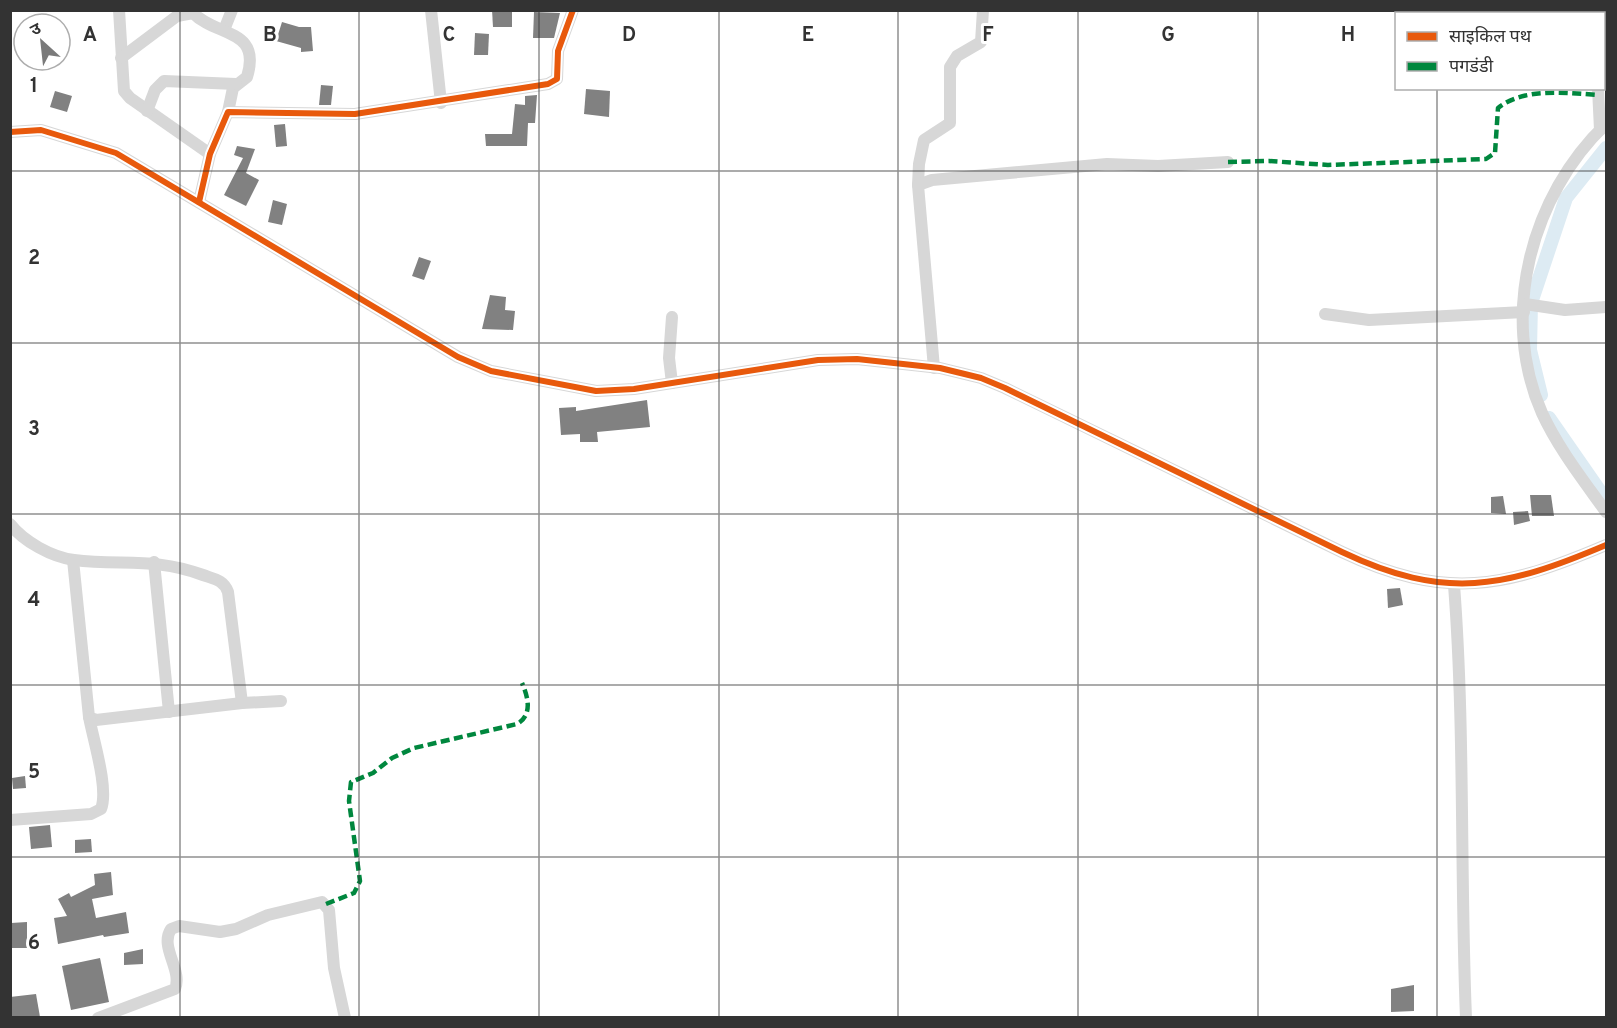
<svg xmlns="http://www.w3.org/2000/svg" width="1617" height="1028" font-family="Overpass,'Noto Sans Devanagari',sans-serif">
	<style>
		.lines { fill: none; stroke-linecap: round; stroke-linejoin: round }
		.canal { stroke: #ddebf3; stroke-width: 14 }
		.building { fill: #818181 }
		.minor { stroke: #d7d7d7; stroke-width: 12 }
		.quiet { stroke: #00873e; stroke-width: 4.5; stroke-dasharray: 9 4.5; stroke-linecap: butt }
		.cycleway-casing { stroke: #fff; stroke-width: 10 }
		.cycleway { stroke: #e8590c; stroke-width: 6 }
		.grid { fill: none; stroke: #333; stroke-width: 1.5; stroke-opacity: 0.55 }
		.grid-label { font-size: 20px; text-anchor: middle; font-weight: bold; fill: #333; stroke: #fff; stroke-width: 6; stroke-linejoin: round; paint-order: stroke }
	</style>
	<rect width="100%" height="100%" fill="#fff"/>
	<g class="lines">
		<g class="canal">
			<path d="M1541,395L1530,350L1531,303L1566,198L1606,148"/>
			<path d="M1549,418L1606,500"/>
		</g>
	</g>
	<g class="building">
		<path d="M492,10H512V27H493Z"/>
		<path d="M534,12L560,13L554,38H533Z"/>
		<path d="M282,22L299,27H311L313,51L301,52V48L276,41Z"/>
		<path d="M475,33L489,34L488,55H474Z"/>
		<path d="M321,85L333,86L331,105H319Z"/>
		<path d="M586,89L610,91L609,117L584,114Z"/>
		<path d="M55,91L72,96L67,112L50,107Z"/>
		<path d="M537,95L535,123H528L527,146H486L485,134H512L515,104L525,105V96Z"/>
		<path d="M285,124L287,146L276,147L274,125Z"/>
		<path d="M237,146L255,149L246,173L259,180L246,206L224,195L243,158L234,155Z"/>
		<path d="M273,200L287,204L282,225L268,222Z"/>
		<path d="M419,257L431,261L424,280L412,276Z"/>
		<path d="M490,295L506,297L505,310L515,311L513,330L482,329Z"/>
		<path d="M647,400L650,427L597,432L598,442H580V434L561,435L559,408L576,407V411Z"/>
		<path d="M1530,495H1551L1554,516H1532Z"/>
		<path d="M1503,496L1506,514L1491,513V497Z"/>
		<path d="M1528,511L1530,521L1514,525L1513,512Z"/>
		<path d="M1400,588L1403,605L1388,608L1387,589Z"/>
		<path d="M25,776L26,788L13,789L12,778Z"/>
		<path d="M50,825L52,847L31,849L29,827Z"/>
		<path d="M91,839L92,852L75,853V840Z"/>
		<path d="M111,872L113,895L92,899L96,918L126,912L129,933L104,937L103,935L58,944L54,918L67,916L58,899L69,893L71,897L95,885L94,874Z"/>
		<path d="M27,922V948H11V923Z"/>
		<path d="M143,949V964L124,965V953Z"/>
		<path d="M100,958L109,1002L71,1010L62,966Z"/>
		<path d="M1414,985V1011L1391,1012V989Z"/>
		<path d="M36,994L40,1017H10V997Z"/>
	</g>
	<g class="lines">
		<g class="minor">
			<path d="M119,10L124,91L130,98L210,154"/>
			<path d="M431,10L441,103"/>
			<path d="M1598,14V10"/>
			<path d="M224,30L232,10"/>
			<path d="M121,58L177,16L193,13C216,37 262,28 247,77L233,88L228,112"/>
			<path d="M1598,88L1600,130"/>
			<path d="M147,111L155,90L164,81L236,84"/>
			<path d="M1606,124C1531,195 1499,316 1542,413C1558,448 1584,481 1606,512"/>
			<path d="M10,132L41,130L116,153L458,357L491,371L596,391L634,389L818,360L857,359L940,368L981,378L1005,388L1342,552C1445,601 1505,588 1606,545"/>
			<path d="M918,185L919,164L924,140L950,123V67L957,56L981,42L983,10"/>
			<path d="M199,202L210,154L228,112L355,114L548,84L557,79L558,51L573,10"/>
			<path d="M1525,304L1565,310L1606,307"/>
			<path d="M1325,314L1369,320L1524,312"/>
			<path d="M934,368L918,185L932,180L1107,164L1158,166L1228,162"/>
			<path d="M672,383L669,358L672,317"/>
			<path d="M10,524C24,542 52,557 74,560C122,566 154,557 203,575C214,579 224,580 228,592L242,703"/>
			<path d="M73,560L89,717L96,720L242,703L281,701"/>
			<path d="M154,562L169,712"/>
			<path d="M1454,585C1465,728 1460,873 1466,1018"/>
			<path d="M10,820L91,814L101,809C109,789 93,739 89,717"/>
			<path d="M98,1018L175,989C183,970 159,947 171,929L179,926L220,932L236,929L268,915L322,902L329,910L334,968L345,1018"/>
		</g>
		<g class="quiet">
			<path d="M1228,162L1269,161L1328,165L1486,159L1495,153L1498,108C1524,87 1567,93 1598,95"/>
			<path d="M326,904L354,893L360,881L349,801L351,782L373,773L392,758L414,748L517,724C533,715 528,697 522,683"/>
		</g>
		<g class="cycleway-casing">
			<g id="cycleway">
				<path d="M10,132L41,130L116,153L458,357L491,371L596,391L634,389L818,360L857,359L940,368L981,378L1005,388L1342,552C1445,601 1505,588 1606,545"/>
				<path d="M199,202L210,154L228,112L355,114L548,84L557,79L558,51L573,10"/>
			</g>
		</g>
		<use href="#cycleway" class="cycleway"/>
	</g>
	<path class="grid" d="M180,10V1018M359,10V1018M539,10V1018M719,10V1018M898,10V1018M1078,10V1018M1258,10V1018M1437,10V14M1437,88V1018M10,171H1606M10,343H1606M10,514H1606M10,685H1606M10,857H1606"/>
	<g class="grid-label">
		<text x="90" y="41">A</text>
		<text x="270" y="41">B</text>
		<text x="449" y="41">C</text>
		<text x="629" y="41">D</text>
		<text x="808" y="41">E</text>
		<text x="988" y="41">F</text>
		<text x="1168" y="41">G</text>
		<text x="1348" y="41">H</text>
		<text x="34" y="92">1</text>
		<text x="34" y="264">2</text>
		<text x="34" y="435">3</text>
		<text x="34" y="606">4</text>
		<text x="34" y="778">5</text>
		<text x="34" y="949">6</text>
	</g>
	<rect width="1617" height="1028" fill="none" stroke="#333333" stroke-width="24"/>
	<rect x="1395" y="12" width="210" height="78" fill="#ffffff" stroke="#adadad" stroke-width="1.5"/>
	<rect x="1407" y="32" width="30" height="9" fill="#e8590c" stroke="#adadad" stroke-width="1.5"/>
	<text x="1449" y="42" font-size="18" fill="#333333">साइकिल पथ</text>
	<rect x="1407" y="62" width="30" height="9" fill="#00873e" stroke="#adadad" stroke-width="1.5"/>
	<text x="1449" y="72" font-size="18" fill="#333333">पगडंडी</text>
	<g transform="translate(42 42) rotate(333)"><circle r="28" fill="#ffffff" stroke="#adadad" stroke-width="1.5"/>
	<path d="M0-4.5L10 22L0 15L-10 22Z" fill="#7a7a7a"/>
	<text y="-9" font-size="16" font-weight="bold" text-anchor="middle" fill="#333333">उ</text>
	</g>
</svg>
